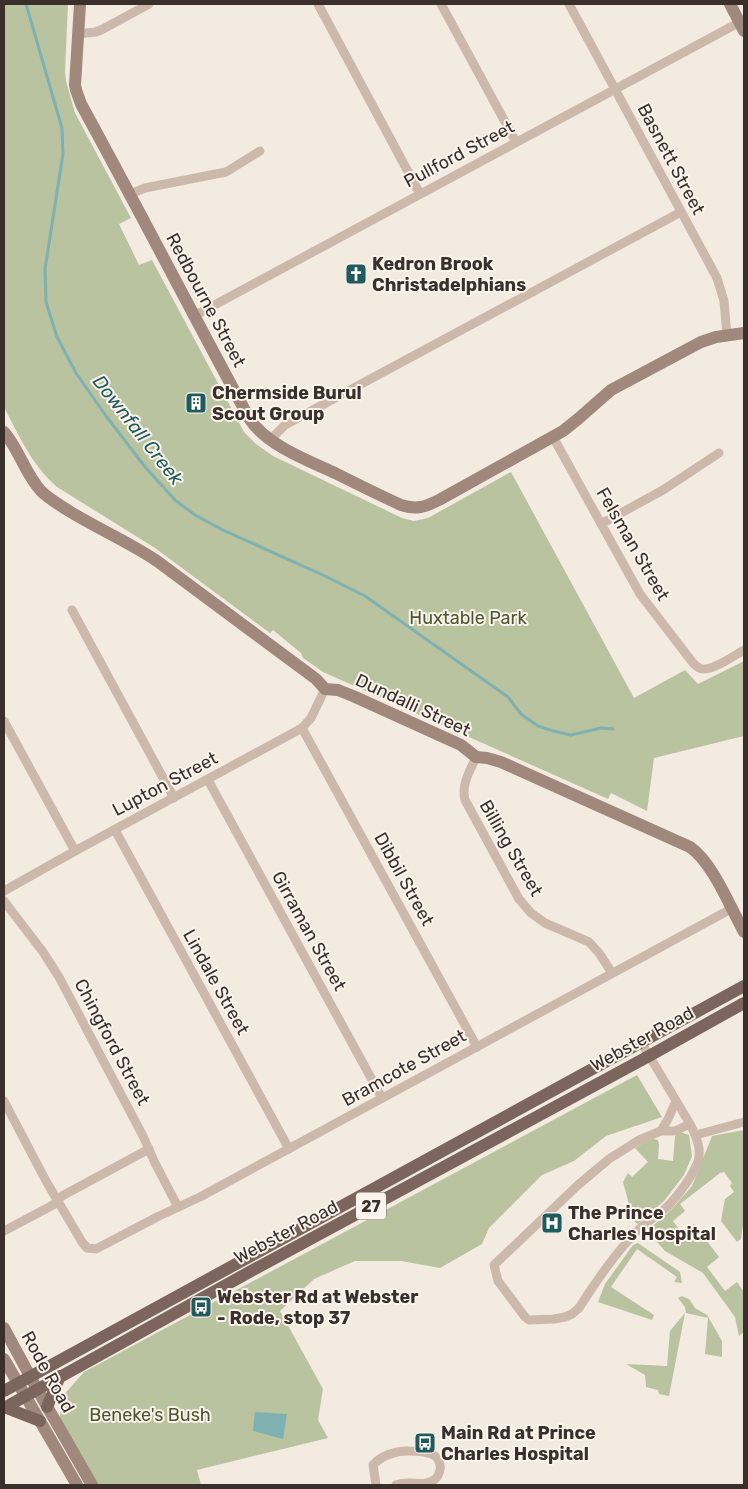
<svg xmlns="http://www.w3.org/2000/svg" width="748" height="1489" font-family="Rubik,sans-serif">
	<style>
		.green { fill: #b9c3a0 }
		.water { fill: #7fb1b1 }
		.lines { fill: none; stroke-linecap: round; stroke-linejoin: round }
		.stream { stroke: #7fb1b1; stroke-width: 3 }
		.street { stroke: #ccb9ac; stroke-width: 9 }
		.secondary { stroke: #a0887d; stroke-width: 12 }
		.primary { stroke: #7c655c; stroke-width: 12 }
		.labels { text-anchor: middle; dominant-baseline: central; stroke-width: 4; stroke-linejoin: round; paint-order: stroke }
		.shield { fill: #faf4ed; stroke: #746a65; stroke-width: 1 }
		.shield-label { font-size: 16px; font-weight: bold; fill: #3a2f2b }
		.street-label { font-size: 18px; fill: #3a2f2b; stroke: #faf4ed }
		.poi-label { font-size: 18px; font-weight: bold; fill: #3a2f2b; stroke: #faf4ed; text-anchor: start }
		.park-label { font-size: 18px; fill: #4b582e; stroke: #faf4ed }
		.water-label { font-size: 19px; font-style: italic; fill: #205a5c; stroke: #faf4ed }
	</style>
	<rect width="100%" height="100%" fill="#f3eae0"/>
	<g class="green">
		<path d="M4,4H68L65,71L66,81L75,113L131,218L119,224L139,265L152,260L244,432L256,444L273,456L402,518L414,521L428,518L511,472L634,698L685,670L698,684L744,661V736L654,758L647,811L611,793L608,799L323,672L303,658L301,653L273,630L270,633L155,548L57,487C32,465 19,436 4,407Z"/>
		<path d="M637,1075L662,1117L606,1136L574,1161L542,1175L489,1228L482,1244L440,1268L401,1261H355L314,1279L280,1311L323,1389L318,1420L328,1438L197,1470L201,1485H95L60,1419L61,1398L84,1372Z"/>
		<path d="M744,1130V1219L741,1239L737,1242L721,1221L725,1199L734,1192L730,1186L732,1183L724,1172L720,1173L680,1204L685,1211L673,1221L684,1236L690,1231L688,1228L694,1224L719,1257L707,1267L725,1291L737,1282L744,1292V1332L739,1336L735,1317L703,1273L665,1251L647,1231L671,1210L692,1186L712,1136Z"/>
		<path d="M680,1132L689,1135L692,1156L684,1175L664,1201L638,1224L624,1214L630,1208L623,1182L628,1173L632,1177L648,1162L635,1148L650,1138L658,1140L659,1145L658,1159L673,1161L675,1136Z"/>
		<path d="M638,1243L680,1272L682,1283L674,1282L677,1277L637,1249L611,1287L654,1315L652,1320L598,1302L605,1284L633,1245Z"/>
		<path d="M682,1296L689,1299L695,1308L707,1315L722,1341V1357L705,1354L708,1318L686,1313L685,1307L678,1298Z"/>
		<path d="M685,1313L669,1396L659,1394L658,1390L646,1387L645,1375L626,1364L667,1366L670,1331Z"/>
	</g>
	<path class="water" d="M255,1412L287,1414L283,1439L253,1431Z"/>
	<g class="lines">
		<path class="stream" d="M26,4L62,128L63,154L45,269L46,302L57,337L76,373L106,416L146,468L175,500L195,515L223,530L325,576L365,596L508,697L521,714L538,726L553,731L571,735L601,728L613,729"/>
		<g class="street">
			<path d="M318,4L420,194"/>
			<path d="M441,4L516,142"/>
			<path d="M569,4L717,278L724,301L727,335"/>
			<path d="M78,34L96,32L103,29L149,4"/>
			<path d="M130,194L145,188L226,172L260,151"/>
			<path d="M194,316L740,22"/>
			<path d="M553,437L640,594L693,663C696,666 699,669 703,669C714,670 735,655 744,650"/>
			<path d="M271,439L285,425L681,212"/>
			<path d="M601,524L663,490L719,453"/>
			<path d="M72,610L174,798"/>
			<path d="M4,721L75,851"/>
			<path d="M302,728L477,1047"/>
			<path d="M476,757C470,771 461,784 465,800L519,899L531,913L545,923L589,942L599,953L612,973"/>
			<path d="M208,780L382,1098"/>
			<path d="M115,830L289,1149"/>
			<path d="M4,891L75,851L302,728L311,718L325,689"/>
			<path d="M4,901L43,952L59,977L143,1136L155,1163L178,1207"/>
			<path d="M641,1042L690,1124C696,1136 703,1151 697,1164C691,1178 679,1194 669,1205C659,1215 646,1222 636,1232C614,1255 596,1281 579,1308L572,1314L565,1317L554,1319L529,1320L525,1317L498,1281L494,1265L578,1185L609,1159L639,1140L661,1131H675L690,1124"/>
			<path d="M4,1101L46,1181L82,1242L87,1248L96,1249L159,1216L200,1197L731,909"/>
			<path d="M661,1131L668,1119L676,1101"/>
			<path d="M696,1135L744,1122"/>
			<path d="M4,1231L53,1205L62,1196L149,1149"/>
			<path d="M376,1485L373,1465C379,1458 388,1454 397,1452C405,1450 429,1451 435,1456C439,1459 441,1466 440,1470C439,1474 437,1478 434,1480C422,1488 410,1479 396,1485"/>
		</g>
		<g class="secondary">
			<path d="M80,4L75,85L76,90L81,104C138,208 192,313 249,418C266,445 307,460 335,473C357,484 379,495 401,505C416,510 425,507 439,500L563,431L578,419L611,390L701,342L716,337L744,333"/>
			<path d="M730,4L744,31"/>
			<path d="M4,432C19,449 25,474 41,491C49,499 60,505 69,511C98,529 129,542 157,561L316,679L325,689L338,690L353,696L461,745L476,757L487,758L501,762L690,847C713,863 730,907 744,932"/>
			<path d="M4,1328L37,1389L92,1485"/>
			<path d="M4,1359L77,1485"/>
		</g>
		<g class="primary">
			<path d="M4,1391L744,986"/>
			<path d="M4,1407L40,1421"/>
			<path d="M47,1407L60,1376"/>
			<path d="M4,1408L253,1270L649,1056L744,1003"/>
		</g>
	</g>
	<defs>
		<g id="church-square" transform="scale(1.125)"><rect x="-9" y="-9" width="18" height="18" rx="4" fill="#205a5c" stroke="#faf4ed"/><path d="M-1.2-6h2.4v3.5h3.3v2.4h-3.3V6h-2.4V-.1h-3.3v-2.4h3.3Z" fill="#fff"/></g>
		<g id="building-square" transform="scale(1.125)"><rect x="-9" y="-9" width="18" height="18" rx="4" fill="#205a5c" stroke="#faf4ed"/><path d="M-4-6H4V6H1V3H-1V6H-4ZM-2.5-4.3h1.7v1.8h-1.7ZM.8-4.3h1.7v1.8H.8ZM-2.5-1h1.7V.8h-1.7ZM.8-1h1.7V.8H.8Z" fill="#fff"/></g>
		<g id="hospital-square" transform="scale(1.125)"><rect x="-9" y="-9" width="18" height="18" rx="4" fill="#205a5c" stroke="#faf4ed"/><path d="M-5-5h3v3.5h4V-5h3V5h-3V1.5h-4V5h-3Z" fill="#fff"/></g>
		<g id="bus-square" transform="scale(1.125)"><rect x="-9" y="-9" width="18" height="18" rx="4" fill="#205a5c" stroke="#faf4ed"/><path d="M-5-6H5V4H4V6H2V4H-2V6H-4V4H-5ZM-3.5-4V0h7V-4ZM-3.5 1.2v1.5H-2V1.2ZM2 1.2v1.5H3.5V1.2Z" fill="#fff"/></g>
	</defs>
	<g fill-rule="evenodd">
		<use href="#church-square" x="356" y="274"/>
		<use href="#building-square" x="196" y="403"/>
		<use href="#hospital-square" x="552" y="1223"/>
		<use href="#bus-square" x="201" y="1307"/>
		<use href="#bus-square" x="425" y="1443"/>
	</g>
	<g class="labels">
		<rect class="shield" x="356" y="1192.5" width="30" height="27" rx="4"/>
		<g class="shield-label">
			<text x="371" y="1206">27</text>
		</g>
		<g class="street-label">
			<text transform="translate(459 154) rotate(-28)">Pullford Street</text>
			<text transform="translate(671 159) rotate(62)">Basnett Street</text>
			<text transform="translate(206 300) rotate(62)">Redbourne Street</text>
			<text transform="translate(633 544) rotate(60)">Felsman Street</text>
			<text transform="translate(413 705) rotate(25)">Dundalli Street</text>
			<text transform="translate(165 784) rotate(-28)">Lupton Street</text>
			<text transform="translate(511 848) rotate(60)">Billing Street</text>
			<text transform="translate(404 879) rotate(61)">Dibbil Street</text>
			<text transform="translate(309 931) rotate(61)">Girraman Street</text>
			<text transform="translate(216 982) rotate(61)">Lindale Street</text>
			<text transform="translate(642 1039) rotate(-29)">Webster Road</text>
			<text transform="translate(112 1042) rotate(62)">Chingford Street</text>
			<text transform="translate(404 1068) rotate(-29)">Bramcote Street</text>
			<text transform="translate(286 1232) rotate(-28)">Webster Road</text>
			<text transform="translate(48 1372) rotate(61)">Rode Road</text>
		</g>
		<g class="poi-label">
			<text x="372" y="264">Kedron Brook<tspan x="372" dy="21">Christadelphians</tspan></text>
			<text x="212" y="393">Chermside Burul<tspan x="212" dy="21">Scout Group</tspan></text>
			<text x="568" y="1213">The Prince<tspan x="568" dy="21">Charles Hospital</tspan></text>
			<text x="217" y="1297">Webster Rd at Webster<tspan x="217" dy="21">- Rode, stop 37</tspan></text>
			<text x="441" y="1433">Main Rd at Prince<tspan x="441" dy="21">Charles Hospital</tspan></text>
		</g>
		<g class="park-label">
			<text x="468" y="618">Huxtable Park</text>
			<text x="150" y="1415">Beneke's Bush</text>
		</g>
		<g class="water-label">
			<text transform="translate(138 430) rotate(52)">Downfall Creek</text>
		</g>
	</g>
	<rect width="748" height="1489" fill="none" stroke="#3a2f2b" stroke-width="10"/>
</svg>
